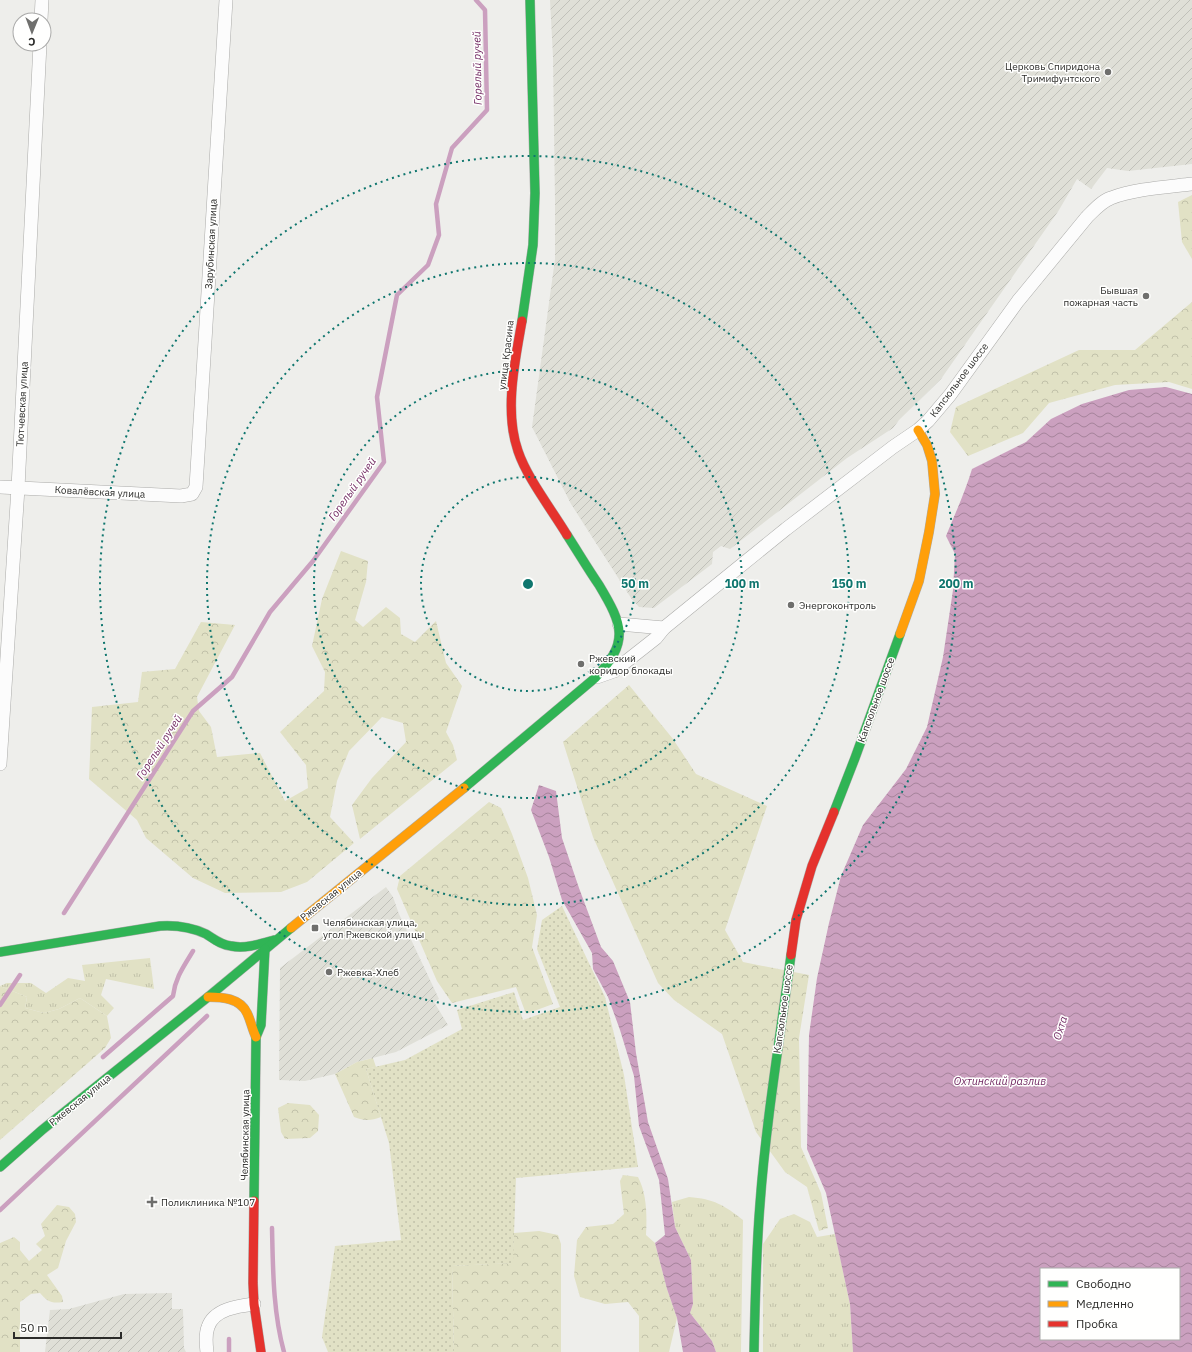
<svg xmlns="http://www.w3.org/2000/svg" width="1192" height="1352" font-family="'IBM Plex Sans',sans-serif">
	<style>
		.industrial { fill: url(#industrial-furrows) }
		.grass { fill: url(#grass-tufts) }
		.forest { fill: url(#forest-crowns) }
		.park { fill: url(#park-dots) }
		.water { fill: url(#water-waves); fill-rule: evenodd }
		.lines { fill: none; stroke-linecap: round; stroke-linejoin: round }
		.stream { stroke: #cba0bf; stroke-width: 4.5 }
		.street-casing { stroke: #ababa9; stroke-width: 14 }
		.fast-casing { stroke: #ababa9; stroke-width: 10 }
		.slow-casing { stroke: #ababa9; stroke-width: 10 }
		.jam-casing { stroke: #ababa9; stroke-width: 10 }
		.street { stroke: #fcfcfc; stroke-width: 13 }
		.fast { stroke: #30b455; stroke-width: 9 }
		.slow { stroke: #ff9f0a; stroke-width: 9 }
		.jam { stroke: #e5322d; stroke-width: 9 }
		.ring { fill: none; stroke: #0f766e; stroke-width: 2; stroke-dasharray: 2 4 }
		.poi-dot { fill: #6f6f6d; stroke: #fffffe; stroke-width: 1.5 }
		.labels { text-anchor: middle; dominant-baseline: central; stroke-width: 3; stroke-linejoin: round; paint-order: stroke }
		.poi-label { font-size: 10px; fill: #2b2b29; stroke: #fffffe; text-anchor: start }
		.street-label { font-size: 10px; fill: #2b2b29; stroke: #fffffe }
		.water-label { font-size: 11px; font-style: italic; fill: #722a63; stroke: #fffffe }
		.centre { fill: #0f766e; stroke: #fffffe; stroke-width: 2 }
		.ring-label { font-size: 12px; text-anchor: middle; font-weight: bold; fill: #0f766e; stroke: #fffffe; stroke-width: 3; stroke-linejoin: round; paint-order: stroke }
	</style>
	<defs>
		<pattern id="industrial-furrows" width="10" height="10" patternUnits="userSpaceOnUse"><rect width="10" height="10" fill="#dfdfd7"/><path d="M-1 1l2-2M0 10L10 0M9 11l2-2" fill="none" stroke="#c0c0b9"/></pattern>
		<pattern id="grass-tufts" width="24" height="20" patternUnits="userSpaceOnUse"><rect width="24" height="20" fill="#e1e1c5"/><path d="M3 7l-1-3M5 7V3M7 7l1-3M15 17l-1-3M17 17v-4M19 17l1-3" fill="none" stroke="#c1c1a9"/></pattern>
		<pattern id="forest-crowns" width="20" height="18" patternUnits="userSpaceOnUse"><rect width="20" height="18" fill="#e1e1c5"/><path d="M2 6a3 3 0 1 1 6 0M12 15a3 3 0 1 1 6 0" fill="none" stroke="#c1c1a9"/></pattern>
		<pattern id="park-dots" width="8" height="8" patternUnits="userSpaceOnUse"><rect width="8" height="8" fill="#e1e1c5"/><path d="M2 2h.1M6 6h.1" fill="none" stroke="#c1c1a9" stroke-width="1.8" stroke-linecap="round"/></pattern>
		<pattern id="water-waves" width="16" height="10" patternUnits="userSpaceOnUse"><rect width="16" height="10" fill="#cba0bf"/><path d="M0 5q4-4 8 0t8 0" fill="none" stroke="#a5839b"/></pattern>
	</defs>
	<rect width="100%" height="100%" fill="#eeeeeb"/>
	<g class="industrial">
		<path d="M550,0H1192V164L1128,171L1107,168L1091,189L1077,179L1059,210L941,379L899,420L893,428L847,458L730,549L721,546L713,552L712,564L654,608L639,607L631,598L571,504L532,427L555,259V201L553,57Z"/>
		<path d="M386,887L393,897L399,914L439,999L434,1002L448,1025L396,1052L357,1062L335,1074L305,1081L279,1080L280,968Z"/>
		<path d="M172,1293V1309H183L184,1348L186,1352H45L50,1310L69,1309L124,1294Z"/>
	</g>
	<g class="grass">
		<path d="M150,958L154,989L106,979L101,995L114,1008L107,1016L80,998L59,1009L44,1013L25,1008L27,997L0,986L7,983H31L46,993L68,978L85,981L82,965Z"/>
		<path d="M689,1197C714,1199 724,1205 743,1220L741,1352H716L712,1341L690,1313L693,1304L691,1260L675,1227L672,1202Z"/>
		<path d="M794,1214L810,1222L817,1237L835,1234L850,1304L853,1352H763V1244L780,1219Z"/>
	</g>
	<g class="forest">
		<path d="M1192,195V259L1182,242L1178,202Z"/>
		<path d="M1192,302V389L1169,382L1115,385L1049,403L1023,433L968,456L950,432L956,407L1079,350H1135Z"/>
		<path d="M341,551L368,561L366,582L355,620L363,627L386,607L400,618L401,634L415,642L436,621L446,663L462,686L446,732L453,745L457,760L360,839L352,805L372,778L406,742L403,723L382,717L349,751L337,781L330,817L354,843L307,882L281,892L225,893L193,878L146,838L137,820L89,779L92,707L138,702L142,672L175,669L201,622L235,625L197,697L199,711L211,727L217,757L260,753L285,801L308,788L306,765L280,732L324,691L325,672L312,646L322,599Z"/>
		<path d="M629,685L673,739L696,774L767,806L725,930L743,962L809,975L799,1038L801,1147L821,1193L828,1228L819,1231L807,1187L785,1172L756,1132L722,1034L674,1000L658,983L593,837L563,742Z"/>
		<path d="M489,802L501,808L512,834L528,878L537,915L532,947L553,1004L526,1014L516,987L452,1003L437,981L397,889L400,876Z"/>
		<path d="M0,986L27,997L25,1008L44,1013L59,1009L80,998L107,1016L111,1038L105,1048L0,1140Z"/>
		<path d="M373,1058L376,1067L366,1069L381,1117C371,1121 364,1121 354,1117L335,1074L357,1062Z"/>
		<path d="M288,1103L310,1105L319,1115L318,1131L310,1138L285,1139L281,1132L278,1108Z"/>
		<path d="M623,1175L638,1177C647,1194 647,1216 646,1235L655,1243L667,1289L677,1318L669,1352H639V1316L628,1302L605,1304L580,1297L574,1276L577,1240L586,1227L613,1224L624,1214L620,1181Z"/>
		<path d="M57,1205L69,1207L75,1214L76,1222L66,1241L58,1268L47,1275L62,1296L63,1302C51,1304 47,1301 40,1293L31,1294L20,1302V1352H0V1243L14,1237L20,1242V1250L29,1261L42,1250L36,1244L45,1236L41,1224Z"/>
		<path d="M539,1231L558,1235L561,1244V1352H454L452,1266L512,1263L514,1233Z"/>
	</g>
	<path class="park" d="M562,906L605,997L624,1075L638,1167L516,1178L513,1263L452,1266L454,1352H328L322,1337L335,1246L401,1240L389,1143L366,1069L405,1060L462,1029L457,1010L514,992L523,1020L560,1007L537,949L542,920Z"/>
	<g class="water">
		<path d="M1166,387L1192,394V1352H853L850,1304L826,1193L807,1149L809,1035L817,978L829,923L841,876L863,825L906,769L927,727L943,657L953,590L955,554L946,536C955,514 965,492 972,469L1026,442L1051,419L1082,404L1129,390ZM1041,1269H1179V1339H1041Z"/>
		<path d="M539,785L556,791L562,838L579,888L601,947L613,961L630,1002L636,1053L648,1122L668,1179L675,1227L691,1260L693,1304L690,1313L712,1341L716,1352H683L677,1318L667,1289L655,1243L665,1235L659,1180L639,1126L634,1076L620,1030L608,997L593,969L592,953L562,900L549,857L531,810Z"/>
	</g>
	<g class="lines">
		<g class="stream">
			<path d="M64,913L193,711L232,677L270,612L313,561L384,462L377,397L397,295L428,265L439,235L436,204L452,148L487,110L485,10L476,0"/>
			<path d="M0,1005L20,975"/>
			<path d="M103,1057L173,996C175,978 184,966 193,951"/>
			<path d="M0,1210L207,1016"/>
			<path d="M272,1228C273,1270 273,1312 284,1352"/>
			<path d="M229,1352V1339"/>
		</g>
		<g class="street-casing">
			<g id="street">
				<path d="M41,20L42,0"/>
				<path d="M0,487L181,496L192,494L196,487L226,0"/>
				<path d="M619,624L664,628"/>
				<path d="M597,677L614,671L656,638L664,628L786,529L893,447L918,430L928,421L950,395L1018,301L1087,217C1094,210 1102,201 1111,198C1134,189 1167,187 1192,184"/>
				<path d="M0,764L18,488L40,44"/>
				<path d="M207,1352C206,1344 205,1335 208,1327C214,1309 238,1306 254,1304"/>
			</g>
		</g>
		<g class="fast-casing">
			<g id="fast">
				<path d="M522,321L533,245L535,193L530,0"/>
				<path d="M464,788L595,678C630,642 623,625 599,585C588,569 578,552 567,535"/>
				<path d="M834,812L855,758L900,634"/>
				<path d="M0,952L160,926C176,925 191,927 206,934C214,939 221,945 231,946C245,949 260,944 274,940"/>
				<path d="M0,1167L42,1130L208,997L291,928"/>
				<path d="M254,1201L256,1037L261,1025L265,949"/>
				<path d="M754,1352C755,1303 756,1253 760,1204C766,1121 780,1038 791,955"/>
			</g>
		</g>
		<g class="slow-casing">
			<g id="slow">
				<path d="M900,634L919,581L929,532L935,494L932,461L927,445L918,430"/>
				<path d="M291,928L464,788"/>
				<path d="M208,997C222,997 240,998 247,1013C251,1021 252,1029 256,1037"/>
			</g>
		</g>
		<g class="jam-casing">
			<g id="jam">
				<path d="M522,321C515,361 504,411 518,451C527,478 552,510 567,535"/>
				<path d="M791,955L796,920L812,866L834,812"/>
				<path d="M254,1201L253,1283L254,1304L261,1352"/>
			</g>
		</g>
		<use href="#street" class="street"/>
		<use href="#fast" class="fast"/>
		<use href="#slow" class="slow"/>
		<use href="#jam" class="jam"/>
	</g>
	<g class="ring">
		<circle cx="528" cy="584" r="107"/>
		<circle cx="528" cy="584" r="214"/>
		<circle cx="528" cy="584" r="321"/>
		<circle cx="528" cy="584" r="428"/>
	</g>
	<g class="poi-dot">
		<circle cx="1108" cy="72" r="4"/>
		<circle cx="1146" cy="296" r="4"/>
		<circle cx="791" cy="605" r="4"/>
		<circle cx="581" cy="664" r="4"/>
		<rect x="311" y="924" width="8" height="8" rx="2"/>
		<circle cx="329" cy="972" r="4"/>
		<path d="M150 1196h4v4h4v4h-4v4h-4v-4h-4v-4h4z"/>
	</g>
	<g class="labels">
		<g class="poi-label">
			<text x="1100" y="66" text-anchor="end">Церковь Спиридона<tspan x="1100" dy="12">Тримифунтского</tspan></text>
			<text x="1138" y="290" text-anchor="end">Бывшая<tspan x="1138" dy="12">пожарная часть</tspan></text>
			<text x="799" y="605">Энергоконтроль</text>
			<text x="589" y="658">Ржевский<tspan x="589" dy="12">коридор блокады</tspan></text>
			<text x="323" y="922">Челябинская улица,<tspan x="323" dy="12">угол Ржевской улицы</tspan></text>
			<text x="337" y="972">Ржевка-Хлеб</text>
			<text x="161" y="1202">Поликлиника №107</text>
		</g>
		<g class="street-label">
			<text transform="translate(211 244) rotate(-87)">Зарубинская улица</text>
			<text transform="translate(506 355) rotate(-83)">улица Красина</text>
			<text transform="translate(959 380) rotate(-53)">Капсюльное шоссе</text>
			<text transform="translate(22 404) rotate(-87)">Тютчевская улица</text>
			<text transform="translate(100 492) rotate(3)">Ковалёвская улица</text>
			<text transform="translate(876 700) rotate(-70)">Капсюльное шоссе</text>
			<text transform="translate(331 895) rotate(-39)">Ржевская улица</text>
			<text transform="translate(783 1009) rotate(-82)">Капсюльное шоссе</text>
			<text transform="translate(80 1100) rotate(-39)">Ржевская улица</text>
			<text transform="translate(245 1135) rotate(-89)">Челябинская улица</text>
		</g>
		<g class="water-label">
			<text transform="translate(477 68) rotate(-91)">Горелый ручей</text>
			<text transform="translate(352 489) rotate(-55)">Горелый ручей</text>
			<text transform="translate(159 747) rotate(-57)">Горелый ручей</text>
			<text transform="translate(1060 1028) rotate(-73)">Охта</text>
			<text x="1000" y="1081">Охтинский разлив</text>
		</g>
	</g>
	<circle cx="528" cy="584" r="6" class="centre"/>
	<g class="ring-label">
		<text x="635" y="588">50 m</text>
		<text x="742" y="588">100 m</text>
		<text x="849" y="588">150 m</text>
		<text x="956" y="588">200 m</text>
	</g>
	<rect x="1040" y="1268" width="140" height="72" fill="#fffffe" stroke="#aaaaa9"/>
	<rect x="1048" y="1281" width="20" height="6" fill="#30b455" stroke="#aaaaa9"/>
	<text x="1076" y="1288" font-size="12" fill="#2b2b29">Свободно</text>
	<rect x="1048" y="1301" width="20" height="6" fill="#ff9f0a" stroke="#aaaaa9"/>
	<text x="1076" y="1308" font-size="12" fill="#2b2b29">Медленно</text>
	<rect x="1048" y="1321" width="20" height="6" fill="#e5322d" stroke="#aaaaa9"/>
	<text x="1076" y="1328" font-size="12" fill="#2b2b29">Пробка</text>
	<g transform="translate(32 32) rotate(181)"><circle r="19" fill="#fffffe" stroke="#aaaaa9"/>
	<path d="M0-3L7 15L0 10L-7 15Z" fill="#6f6f6d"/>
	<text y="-6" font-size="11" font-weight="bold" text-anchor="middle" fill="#2b2b29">С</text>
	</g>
	<path d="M14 1332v6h107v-6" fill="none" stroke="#2b2b29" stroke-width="2"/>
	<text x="20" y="1332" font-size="12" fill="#2b2b29" stroke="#fffffe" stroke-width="3" paint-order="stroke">50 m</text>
</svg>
